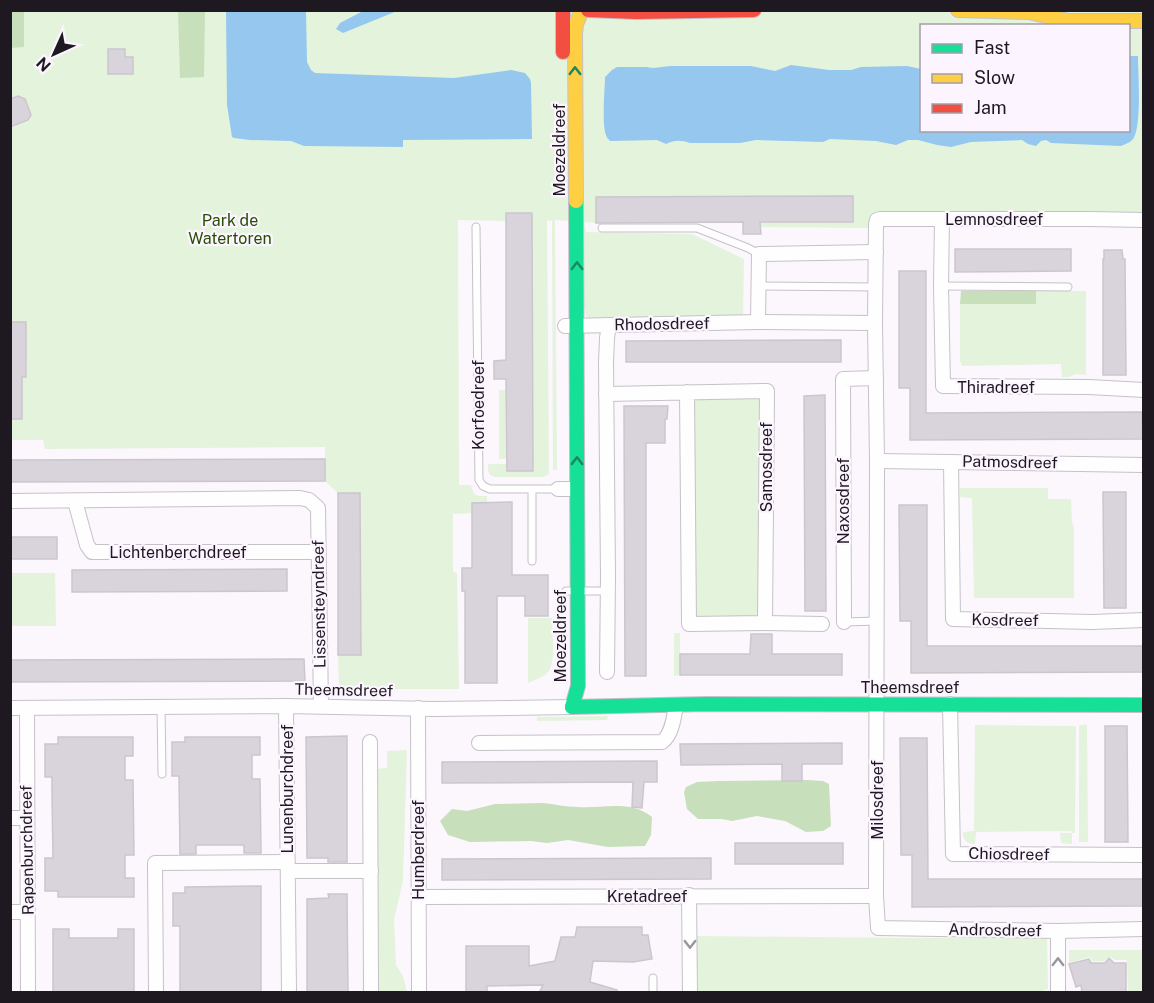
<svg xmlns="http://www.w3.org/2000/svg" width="1154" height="1003" font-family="'Public Sans',sans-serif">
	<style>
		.green { fill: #e4f3dc; fill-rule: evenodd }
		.forest { fill: #c7dfba }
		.water { fill: #95c7ef }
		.building { fill: #d9d4dc; stroke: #cbc6cd; stroke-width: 1.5 }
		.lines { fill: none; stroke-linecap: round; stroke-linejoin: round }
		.lane-casing { stroke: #c6c1c8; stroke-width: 9 }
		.street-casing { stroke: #c6c1c8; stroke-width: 16 }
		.fast-casing { stroke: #c6c1c8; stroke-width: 16 }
		.slow-casing { stroke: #c6c1c8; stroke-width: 16 }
		.jam-casing { stroke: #c6c1c8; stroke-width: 16 }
		.lane { stroke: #fefeff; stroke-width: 7 }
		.street { stroke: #fefeff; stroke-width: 14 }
		.fast { stroke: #16e098; stroke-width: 14 }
		.slow { stroke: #ffcf43; stroke-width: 14 }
		.jam { stroke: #f24e42; stroke-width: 14 }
		.oneway { stroke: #1a8662 }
		.oneway2 { stroke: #99969b }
		.labels { text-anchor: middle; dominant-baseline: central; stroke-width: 4.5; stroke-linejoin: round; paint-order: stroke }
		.street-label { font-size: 16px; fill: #1e1821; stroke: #fcf5ff }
		.park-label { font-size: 16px; fill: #264e00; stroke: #fcf5ff }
	</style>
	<rect width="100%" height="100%" fill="#fbf7fd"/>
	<g class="green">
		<path d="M10,11H1143V212L890,213C885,212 872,211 869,218C869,219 869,227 869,228L761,227V222H852L853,196L596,197V223L584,222L586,232L692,234L744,259L743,317L588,318L586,316L568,221L555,220L557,470H553L552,221L547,220L549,474L543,477H495L490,475L488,470V464H507V471L531,213H506V221L458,220L459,485H471L474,494L478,496H487V503H472V513L453,514V572L457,573L459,689H339L338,655H361L359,493H338L325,481V447L45,449L43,440H11V419L22,377H27V376L26,322H10ZM922,26H1128V130H922Z"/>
		<path d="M1036,291H1086V375L1075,374L1070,377H1062L1061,364L962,366L960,360V304H1035Z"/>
		<path d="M499,390H506L507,459H499Z"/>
		<path d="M761,396L760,616L695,618V397Z"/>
		<path d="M960,488H1048V499H1071L1072,522L1074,528V598H974L972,498L960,497Z"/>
		<path d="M11,573H55L56,626H11Z"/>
		<path d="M528,618H552C552,631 556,660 549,671C544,677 535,680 528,683Z"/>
		<path d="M674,633H680V675L674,676Z"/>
		<path d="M608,716L607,720L537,721V717Z"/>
		<path d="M975,725L1076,726L1075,833H1072V844L1061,843L1060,833H1072L1071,831L976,832L975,844C968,845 962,839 963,832L974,831Z"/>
		<path d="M1079,725H1087L1088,842H1079Z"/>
		<path d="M407,750L403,880L394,920L396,965L403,976L407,992H376L375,769L387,768V751Z"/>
		<path d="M694,936L912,938L1047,937L1048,989L1039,992H693Z"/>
		<path d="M1069,950H1143V992H1128L1127,960H1115L1111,957L1107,958L1105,961H1092L1090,957L1069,963Z"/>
	</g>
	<g class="forest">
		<path d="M10,11H24V47L11,48Z"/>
		<path d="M178,11H205L204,77L180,78Z"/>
		<path d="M961,291H1036V304H960Z"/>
		<path d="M807,780L823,781L829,784L831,826L823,831L806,832L785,821L757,816L732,821L722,819H698L687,809L684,792L686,787L697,782L719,781Z"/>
		<path d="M543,803C554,804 566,807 577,807C603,809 630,799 652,817L651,835L645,846L608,847L568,840L547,843L531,841L470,842L448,835L440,821L452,809L467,811L495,804Z"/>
	</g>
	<g class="water">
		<path d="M365,10L397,11L343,33L336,29L340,23Z"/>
		<path d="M226,11H306L307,62L311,70L315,73L454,78L511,70L525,73L530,79L531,83L532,139L403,140V147L304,146L291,141L250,140L234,138L232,137L227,105Z"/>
		<path d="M1129,56H1138C1138,73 1142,127 1133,139C1130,143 1125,144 1121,146L1051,143L1046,140L1041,141L1036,146L1028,144L1022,140L971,142L951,147L937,145L918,140H908L896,145L876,141L830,139L823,142L756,140L740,143H690C681,140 675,140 666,144L657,140L610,141C609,139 607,139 607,137C601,128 605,89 605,77L612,70L617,67H646L653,68L670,66H751L775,71L791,65L829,70H851L861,67L907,66L921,69L922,130H1128Z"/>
	</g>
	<g class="building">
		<path d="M108,49H125V57H133V74H108Z"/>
		<path d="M18,96L25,99L31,115L28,120L10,127V99Z"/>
		<path d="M853,196V222H760L761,234H743V222L596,223V197Z"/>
		<path d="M506,213H532L533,471H507L506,379H494V361L506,360Z"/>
		<path d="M955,249H1071V271L955,272Z"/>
		<path d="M1104,250H1122L1123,259H1125L1126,375H1103V259H1104Z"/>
		<path d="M899,271H926V413L1142,412L1143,439L910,440V388H899Z"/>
		<path d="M10,322H26V377H22V419H10Z"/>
		<path d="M841,340V362H626V341Z"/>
		<path d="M825,395L826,611H805L804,396Z"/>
		<path d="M624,406H668L667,419H665V443H646V676H625Z"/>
		<path d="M325,459V481L10,482V460Z"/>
		<path d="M1103,492H1126V608H1104Z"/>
		<path d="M338,493H360L361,655H338Z"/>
		<path d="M512,502V575H548V616H525V596H497V683H465V591H462V568H472V503Z"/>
		<path d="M899,505H927V646H1143V672L911,673V621H900Z"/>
		<rect x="10" y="537" width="47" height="22"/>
		<path d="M287,569V591L72,592V570Z"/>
		<path d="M751,634H772V654H842V675H680V654H750Z"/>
		<path d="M304,659L305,681L10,682V660Z"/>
		<path d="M1105,726H1127L1128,842H1105Z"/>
		<path d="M347,736V862H328V858H307L306,737Z"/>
		<path d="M58,737H133V756H125V780H133L134,855H125V878H134V897H58V891H45V858H53L52,794V777H45V744H58Z"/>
		<path d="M185,737H260V755H252V779H260L261,853H244V845H196V854H180L179,776H172V742H185Z"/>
		<path d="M900,738H927L928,879H1143V906L912,907V855H901Z"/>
		<path d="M842,743V764H802V781H782V764L681,765L680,744Z"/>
		<path d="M657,761V782H644L642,808L632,807L633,782L442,783V762Z"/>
		<rect x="735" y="843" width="108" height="21"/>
		<path d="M711,858V879L442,880V859Z"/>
		<path d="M261,886V993H180V926H173V893H185V887Z"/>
		<path d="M328,894H347L348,993H307V899L329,898Z"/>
		<path d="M577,927H642V935H648L652,959L633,962L593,961L590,982L617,990L616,993H539L543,985L487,986V993H466V946H529V966L555,961L561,937H575Z"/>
		<path d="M53,929H69V938H118V929H134V993H53Z"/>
		<path d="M1109,958L1114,963H1126V993H1082L1081,985L1076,987L1069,964L1089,959L1091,963H1105Z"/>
	</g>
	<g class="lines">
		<g class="lane-casing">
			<g id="lane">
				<path d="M476,227L479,480L483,486L490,489H558"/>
				<path d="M602,228H697L748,248L759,254"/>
				<path d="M758,286L876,287"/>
				<path d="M941,286L1068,287"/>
				<path d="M532,490V561"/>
				<path d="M566,591H607"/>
				<path d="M844,622L877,621"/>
				<path d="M161,707L162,774"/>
				<path d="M653,978V992"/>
			</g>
		</g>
		<g class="street-casing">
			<g id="street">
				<path d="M942,219L941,286L943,386L1089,387L1144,390"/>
				<path d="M1144,220L1090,219H880L877,220L876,224L875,323L877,461L876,896L878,928L1058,931L1144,929"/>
				<path d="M758,322L759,254L876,252"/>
				<path d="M565,326L758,322L875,323"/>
				<path d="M606,394L767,391L765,623L689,624L687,392"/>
				<path d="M877,461L1144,465"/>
				<path d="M951,462L953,619L1092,622L1144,620"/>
				<path d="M558,489H577"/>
				<path d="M10,501L300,498L309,500L318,508L321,706"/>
				<path d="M75,501L87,545L92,552H318"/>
				<path d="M844,622L843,379L876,378"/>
				<path d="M765,623L822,624"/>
				<path d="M607,672L608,576L606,362L607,338L609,325"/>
				<path d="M950,704L953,854L1144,855"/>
				<path d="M286,706L289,992"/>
				<path d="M10,708L286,706L433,709L572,707"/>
				<path d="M27,708L28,992"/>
				<path d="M418,708L419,992"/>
				<path d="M370,742L371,992"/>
				<path d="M479,743L662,742C672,735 674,717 676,705"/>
				<path d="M10,818H27"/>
				<path d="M288,871H371"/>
				<path d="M689,895L690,992"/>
				<path d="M419,897L876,896"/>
				<path d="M10,912H28"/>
				<path d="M156,992L155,863L287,862"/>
				<path d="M1058,992V931"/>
			</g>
		</g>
		<g class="fast-casing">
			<g id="fast">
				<path d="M572,707L578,686L576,201"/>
				<path d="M572,707L707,704L1144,705"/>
			</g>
		</g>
		<g class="slow-casing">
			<g id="slow">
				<path d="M958,10L1029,12L1040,10"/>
				<path d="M1029,12L1068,21H1144"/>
				<path d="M576,201L575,34L576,24L582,10"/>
			</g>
		</g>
		<g class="jam-casing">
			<g id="jam">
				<path d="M563,10V52"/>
				<path d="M588,10L636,12L754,10"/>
			</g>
		</g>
		<use href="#lane" class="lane"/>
		<use href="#street" class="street"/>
		<use href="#fast" class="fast"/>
		<use href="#slow" class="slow"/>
		<use href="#jam" class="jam"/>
	</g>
	<defs><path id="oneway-chevron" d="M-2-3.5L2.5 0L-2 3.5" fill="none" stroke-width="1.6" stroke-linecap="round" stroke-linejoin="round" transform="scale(1.5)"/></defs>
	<g class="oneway">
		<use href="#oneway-chevron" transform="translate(575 71) rotate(-90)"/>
		<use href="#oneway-chevron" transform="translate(577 266) rotate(-90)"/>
		<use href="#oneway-chevron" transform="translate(577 461) rotate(-90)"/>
	</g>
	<g class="oneway2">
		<use href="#oneway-chevron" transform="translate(690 944) rotate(90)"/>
		<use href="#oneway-chevron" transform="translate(1058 962) rotate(-90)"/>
	</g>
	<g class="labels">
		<g class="street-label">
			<text transform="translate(559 150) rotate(-90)">Moezeldreef</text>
			<text x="994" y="219">Lemnosdreef</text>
			<text transform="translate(662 324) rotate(-1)">Rhodosdreef</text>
			<text x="996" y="387">Thiradreef</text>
			<text transform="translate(478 405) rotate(-90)">Korfoedreef</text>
			<text transform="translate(1010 462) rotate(1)">Patmosdreef</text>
			<text transform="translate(766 467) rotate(-90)">Samosdreef</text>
			<text transform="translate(843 501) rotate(-90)">Naxosdreef</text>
			<text x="178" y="552">Lichtenberchdreef</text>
			<text transform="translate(319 604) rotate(-91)">Lissensteyndreef</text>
			<text transform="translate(1005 620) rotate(1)">Kosdreef</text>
			<text transform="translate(560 636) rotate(-90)">Moezeldreef</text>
			<text x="910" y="687">Theemsdreef</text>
			<text transform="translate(344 690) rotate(1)">Theemsdreef</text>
			<text transform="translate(287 789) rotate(-90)">Lunenburchdreef</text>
			<text transform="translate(877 800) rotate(-90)">Milosdreef</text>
			<text transform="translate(27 850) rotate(-91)">Rapenburchdreef</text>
			<text transform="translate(418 850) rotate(-90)">Humberdreef</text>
			<text transform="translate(1009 854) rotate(1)">Chiosdreef</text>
			<text x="647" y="896">Kretadreef</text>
			<text transform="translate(995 930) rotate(1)">Androsdreef</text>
		</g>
		<g class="park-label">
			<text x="230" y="220">Park de<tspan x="230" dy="18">Watertoren</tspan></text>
		</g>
	</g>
	<rect width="1154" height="1003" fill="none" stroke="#1e1821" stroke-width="24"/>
	<rect x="920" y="24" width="210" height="108" fill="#fcf5ff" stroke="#a39da6" stroke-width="1.5"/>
	<rect x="932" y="44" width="30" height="9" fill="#16e098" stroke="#a39da6" stroke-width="1.5"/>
	<text x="974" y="54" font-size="18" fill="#1e1821">Fast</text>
	<rect x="932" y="74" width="30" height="9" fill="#ffcf43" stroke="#a39da6" stroke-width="1.5"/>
	<text x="974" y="84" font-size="18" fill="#1e1821">Slow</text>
	<rect x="932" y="104" width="30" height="9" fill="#f24e42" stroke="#a39da6" stroke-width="1.5"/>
	<text x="974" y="114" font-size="18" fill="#1e1821">Jam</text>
	<g transform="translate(54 54) rotate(225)" stroke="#fcf5ff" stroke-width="4.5" paint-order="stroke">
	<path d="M0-4.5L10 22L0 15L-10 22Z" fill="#1e1821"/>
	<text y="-9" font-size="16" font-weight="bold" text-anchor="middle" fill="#1e1821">N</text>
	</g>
</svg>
